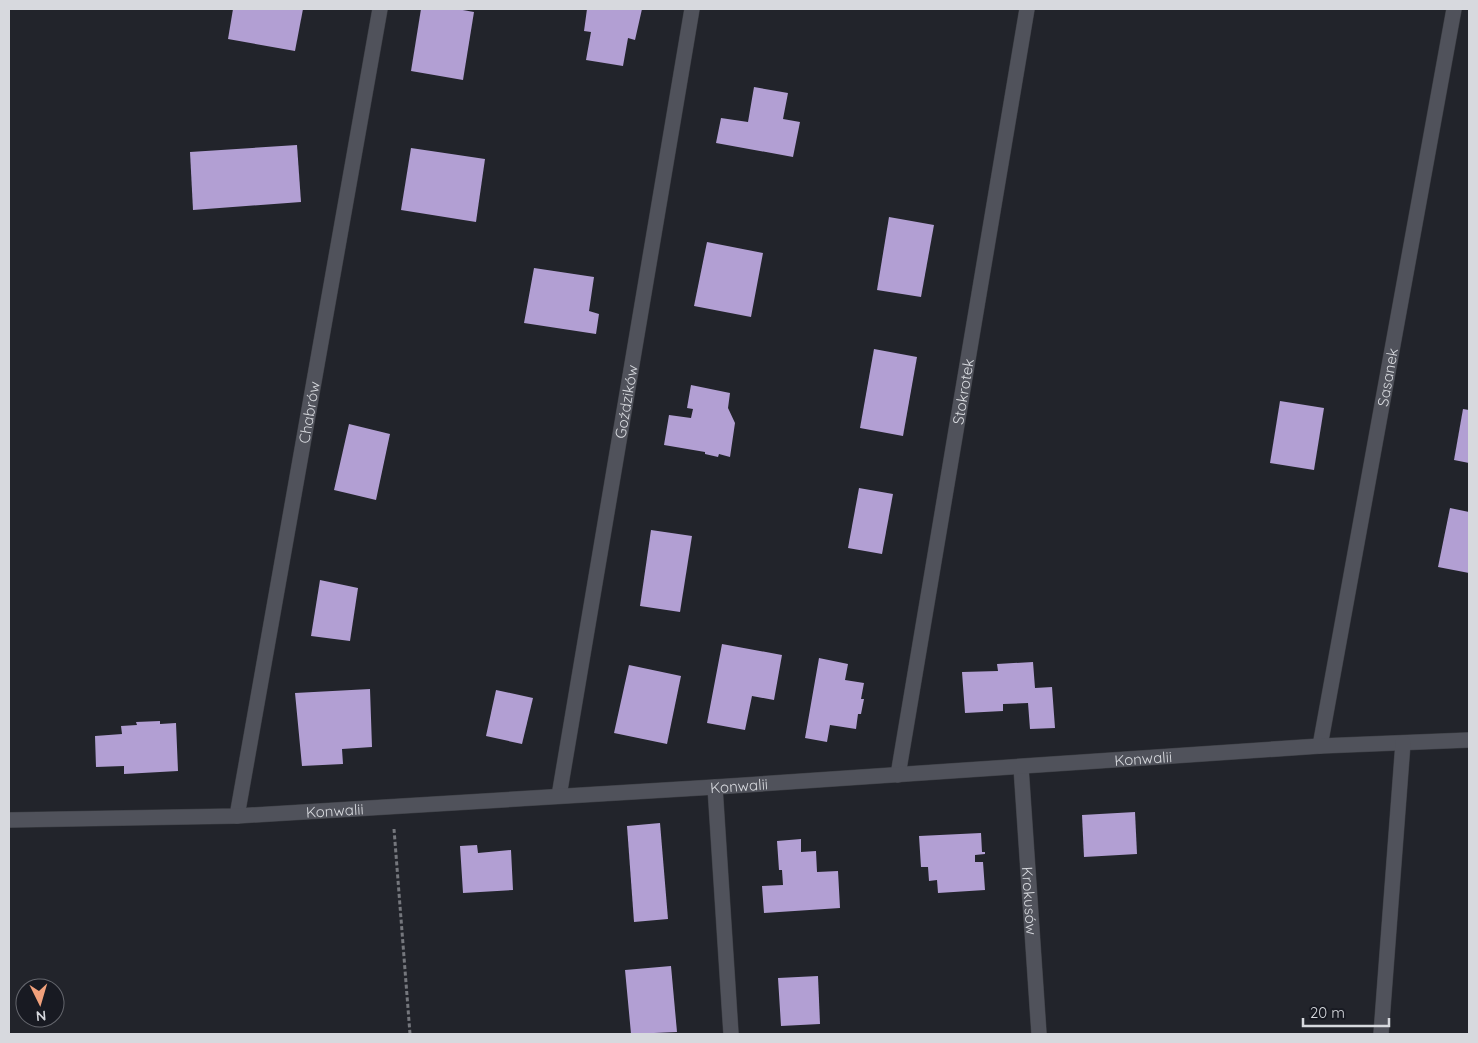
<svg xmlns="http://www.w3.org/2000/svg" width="1478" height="1043" font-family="Quicksand,sans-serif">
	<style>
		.building { fill: #b29fd3 }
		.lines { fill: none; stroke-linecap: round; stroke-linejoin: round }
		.minor-casing { stroke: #3c3e44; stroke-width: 16 }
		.path { stroke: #75777d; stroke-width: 3; stroke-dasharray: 4 2.5; stroke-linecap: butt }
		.minor { stroke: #50525b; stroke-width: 15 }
		.labels { text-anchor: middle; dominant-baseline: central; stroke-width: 5; stroke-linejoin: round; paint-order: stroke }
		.street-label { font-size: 15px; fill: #d7d9de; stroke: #181a22 }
	</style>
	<rect width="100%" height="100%" fill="#22242b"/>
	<g class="building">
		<path d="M233,9H303L295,51L228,39Z"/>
		<path d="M421,9H457L474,12L463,80L411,71Z"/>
		<path d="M587,9H642L635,40L628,38L623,66L586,60L591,32L584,31Z"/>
		<path d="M754,87L788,93L783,119L800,122L793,157L716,143L721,118L748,122Z"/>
		<path d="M297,145L301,202L193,210L190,152Z"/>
		<path d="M411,148L485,159L476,222L401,210Z"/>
		<path d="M889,217L934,225L921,297L877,290Z"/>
		<path d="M707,242L763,253L751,317L694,306Z"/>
		<path d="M534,268L594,277L589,311L599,314L596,334L524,323Z"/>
		<path d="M874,349L917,357L903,436L860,428Z"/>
		<path d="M691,385L730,393L728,408L735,423L730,457L719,454L718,457L705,454V452L664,445L669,415L691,418L693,409L687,408Z"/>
		<path d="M1280,401L1324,408L1314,470L1270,463Z"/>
		<path d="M1463,409L1469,410V463L1454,460Z"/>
		<path d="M349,424L390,434L376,500L334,490Z"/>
		<path d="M859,488L893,494L882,554L848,548Z"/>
		<path d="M1450,508L1469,512V573L1438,567Z"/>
		<path d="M651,530L692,536L680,612L640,606Z"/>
		<path d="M320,580L358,588L350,641L311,636Z"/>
		<path d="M722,644L782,655L774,700L752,696L745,730L707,723Z"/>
		<path d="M819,658L848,664L845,680L864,683L861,699H864L861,714H858L856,729L830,725L827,742L805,738Z"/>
		<path d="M1033,662L1035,688L1052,687L1055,728L1030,729L1028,703L1003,704V711L965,713L962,672L998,671L997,664Z"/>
		<path d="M629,665L681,676L667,744L614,733Z"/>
		<path d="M370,689L372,747L342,749L343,764L302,766L295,693Z"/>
		<path d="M496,690L533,698L522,744L486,736Z"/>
		<path d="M160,721V724L176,723L178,771L124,774V766L96,767L95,736L122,734L121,726L137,725L136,722Z"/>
		<path d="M1135,812L1137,854L1084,857L1082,815Z"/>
		<path d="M660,823L668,919L634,922L627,826Z"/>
		<path d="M981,833L982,852H985V854L975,855V862H983L985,890L938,893L937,880L929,881L928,867H921L919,836Z"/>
		<path d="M801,839V852L816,851L817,872L838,871L840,908L764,913L762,886L783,885L782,870H779L777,841Z"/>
		<path d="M477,845L478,853L511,850L513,890L463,893L460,846Z"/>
		<path d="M671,966L677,1032L631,1034L625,970Z"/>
		<path d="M818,976L820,1024L781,1026L778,978Z"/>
	</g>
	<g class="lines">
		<g class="minor-casing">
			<g id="minor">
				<path id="s1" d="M1320,746L1454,9"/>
				<path id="s2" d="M1021,767L1039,1034"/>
				<path id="s3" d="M898,775L1027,9"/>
				<path d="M715,787L731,1034"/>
				<path id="s4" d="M559,796L692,9"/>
				<path id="s5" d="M237,816L380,9"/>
				<path id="s6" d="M9,820L237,816L715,787L1320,746L1469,740"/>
				<path d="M1381,1034L1403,743"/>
			</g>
		</g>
		<path class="path" d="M394,829L410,1034"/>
		<use href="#minor" class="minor"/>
	</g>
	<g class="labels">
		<g class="street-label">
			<text stroke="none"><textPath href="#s1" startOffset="375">Sasanek</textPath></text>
			<text stroke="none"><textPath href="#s3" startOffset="389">Stokrotek</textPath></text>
			<text stroke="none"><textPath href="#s4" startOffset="400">Goździków</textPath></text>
			<text stroke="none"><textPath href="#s5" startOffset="410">Chabrów</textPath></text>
			<text stroke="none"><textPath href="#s6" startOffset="1136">Konwalii</textPath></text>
			<text stroke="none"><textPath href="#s6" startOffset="731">Konwalii</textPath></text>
			<text stroke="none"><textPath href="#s6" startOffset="326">Konwalii</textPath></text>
			<text stroke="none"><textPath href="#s2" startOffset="134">Krokusów</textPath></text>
		</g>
	</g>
	<rect width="1478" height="1043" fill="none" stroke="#d7d9de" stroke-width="20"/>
	<g transform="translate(40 1003) rotate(175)"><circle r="24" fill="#181a22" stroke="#64666d"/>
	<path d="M0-4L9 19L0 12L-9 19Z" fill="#f1a17c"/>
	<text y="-8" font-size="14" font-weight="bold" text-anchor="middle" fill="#d7d9de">N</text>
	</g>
	<path d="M1303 1018v8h86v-8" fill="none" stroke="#d7d9de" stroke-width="2.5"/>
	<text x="1310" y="1018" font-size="15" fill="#d7d9de" stroke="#181a22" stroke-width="4" paint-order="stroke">20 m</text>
</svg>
